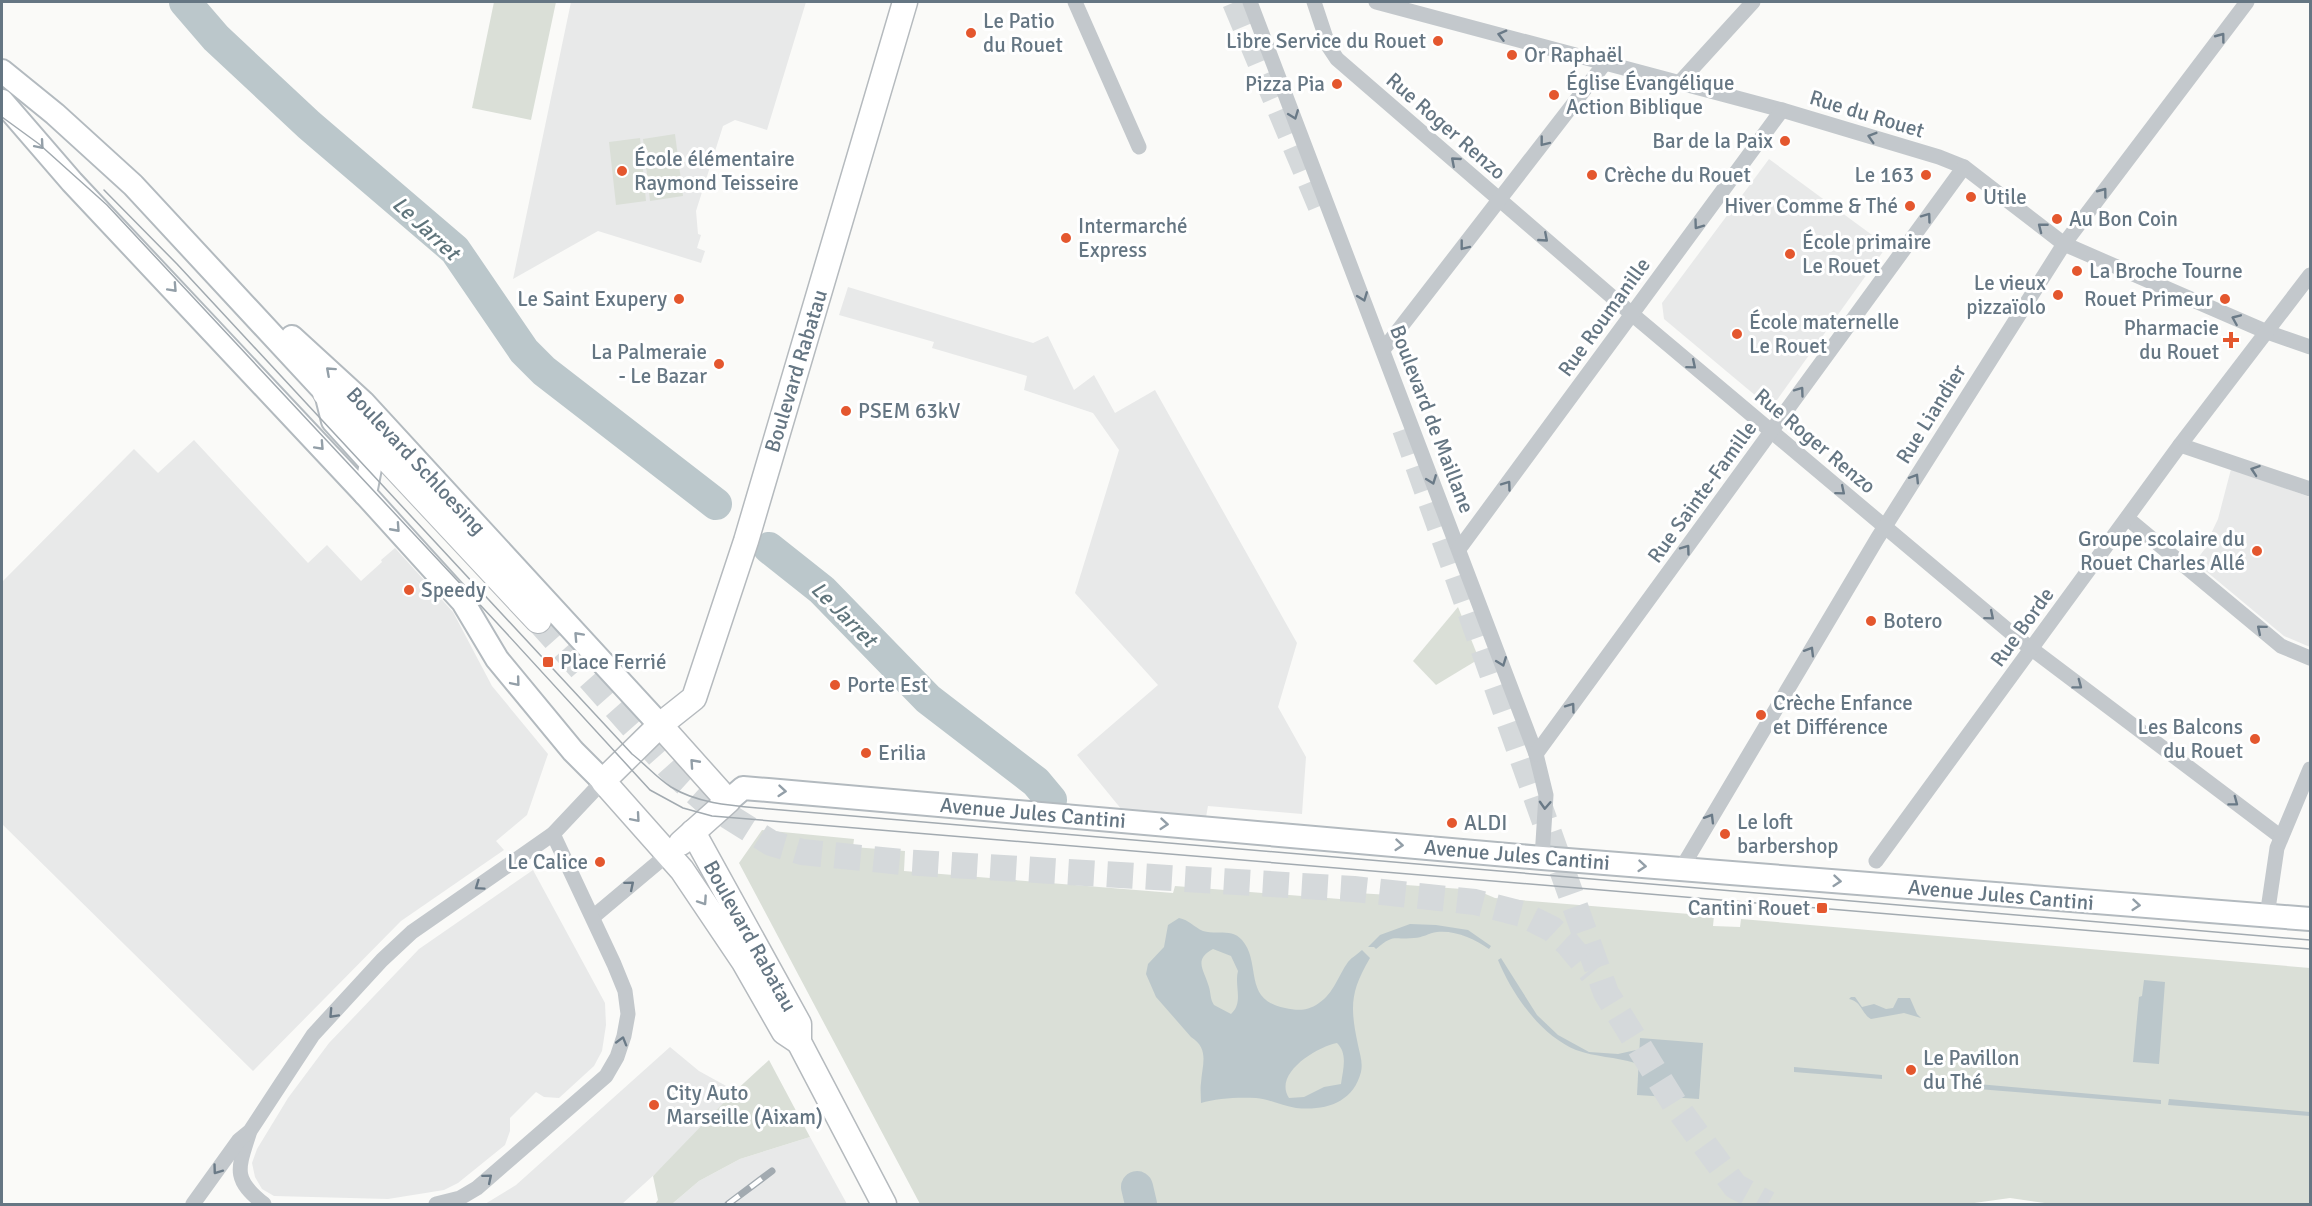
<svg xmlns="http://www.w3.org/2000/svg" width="2312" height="1206" font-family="Signika,sans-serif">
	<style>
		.built { fill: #e8e9e9 }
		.green { fill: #dadfd7 }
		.water { fill: #bbc7cb; fill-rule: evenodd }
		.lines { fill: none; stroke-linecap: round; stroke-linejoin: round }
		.river { stroke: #bbc7cb; stroke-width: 32 }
		.trunk-tunnel { stroke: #d5d9db; stroke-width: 26; stroke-dasharray: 26 13; stroke-linecap: butt }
		.secondary-casing { stroke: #b3babf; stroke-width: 26 }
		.primary-casing { stroke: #b5babe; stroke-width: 27 }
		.trunk-casing { stroke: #b4b9bd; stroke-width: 28 }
		.minor { stroke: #c3c8cc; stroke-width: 15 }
		.secondary { stroke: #fff; stroke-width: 22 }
		.primary { stroke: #fff; stroke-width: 24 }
		.trunk { stroke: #fff; stroke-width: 26 }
		.tram { stroke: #a2aab0; stroke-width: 1.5 }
		.rail-casing { stroke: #a2aab0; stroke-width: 7 }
		.rail { stroke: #fff; stroke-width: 4.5; stroke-dasharray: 14; stroke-linecap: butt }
		.oneway { stroke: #6a7a87 }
		.oneway2 { stroke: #939fa8 }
		.poi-dot { fill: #e4572e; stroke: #fff; stroke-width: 2 }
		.labels { text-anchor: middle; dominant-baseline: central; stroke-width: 6; stroke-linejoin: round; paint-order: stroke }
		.poi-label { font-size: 21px; fill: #657683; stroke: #fff; text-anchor: start }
		.street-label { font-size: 21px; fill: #657683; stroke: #fff }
		.water-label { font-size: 22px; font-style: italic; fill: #60757c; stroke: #fff }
	</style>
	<rect width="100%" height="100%" fill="#fafaf8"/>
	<g class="built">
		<path d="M571,2H806L767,130L735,120L723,126L696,211L698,234L701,235L697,248L705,251L701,263L598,231L513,279Z"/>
		<path d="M1769,159L1887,246L1777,400L1762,401L1664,319L1662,303Z"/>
		<path d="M848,287L1033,343L1048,336L1074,390L1094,375L1115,413L1155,390L1297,643L1278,707L1306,757L1302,814L1208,806L1206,817L1122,810L1077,755L1158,685L1075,593L1119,450L1093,413L1024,390L1027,376L932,348L934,342L839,315Z"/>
		<path d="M194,440L308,563L327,545L361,581L382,562L381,560L395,548L453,612L492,686L548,754L527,815L496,841L504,850L401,921L253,1071L2,824V582L134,449L158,473Z"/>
		<path d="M2231,469L2310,497V647L2284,636L2195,562L2210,542L2208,540L2218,519Z"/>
		<path d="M533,870L605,1003L606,1025L602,1051L594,1066L559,1098L544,1097L536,1092L510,1118V1131L505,1145L458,1183L444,1190L388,1199L274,1196L262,1189L255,1177L252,1163L257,1149L288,1098L329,1043L419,949Z"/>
		<path d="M670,1047L699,1071L728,1087L732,1094L666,1164L622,1204H485L516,1185Z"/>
		<path d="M810,1137L847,1204H672L699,1181L740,1159Z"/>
	</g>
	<g class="green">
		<path d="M494,2H556L531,120L472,108Z"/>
		<path d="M675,134L683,196L650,201L643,139Z"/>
		<path d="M640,138L646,201L616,205L609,142Z"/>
		<path d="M1458,607L1479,659L1436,685L1413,661Z"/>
		<path d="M762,830L854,839L853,847L905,851L904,871L1173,893L1175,886L1340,899L1341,892L1390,895L1392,884L1476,890L1495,898L1714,916L1713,926L1740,927L1741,919L2310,968V1204H2052L2010,1198L1967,1204H920L739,863Z"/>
		<path d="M769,1060L810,1137L740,1159L699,1181L672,1204H655L658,1200L653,1176L732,1094Z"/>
	</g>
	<g class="water">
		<path d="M1179,918C1189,920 1194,927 1203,931C1216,935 1232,928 1242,940C1262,963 1242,1000 1285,1008C1298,1011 1308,1011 1319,1003C1334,993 1338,976 1348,962C1352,957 1358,954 1362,950L1370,958C1350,992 1350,1007 1358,1045C1360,1055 1363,1062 1361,1072C1353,1103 1325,1111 1296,1108C1282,1106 1269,1099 1256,1098C1239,1097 1216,1098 1201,1103C1201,1096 1200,1089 1201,1083C1202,1065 1210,1049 1191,1037L1156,997L1146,974L1148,964L1164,947L1168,925ZM1213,949L1231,956L1238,971C1234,985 1244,1003 1231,1014L1214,1005C1210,999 1211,994 1209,987C1204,969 1193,960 1213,949ZM1337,1043C1348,1054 1343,1069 1341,1084L1324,1087L1304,1097L1289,1098C1273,1074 1316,1047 1337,1043Z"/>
		<path d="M1410,924L1436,925L1468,930L1491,946L1489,949C1475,939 1455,930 1437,932C1429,933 1422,938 1414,938C1394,940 1394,933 1376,949L1374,947H1368L1380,935Z"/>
		<path d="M1501,958L1537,1015L1558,1035L1589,1052L1618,1054L1636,1050L1635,1063C1616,1057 1595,1057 1576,1050C1540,1035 1512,994 1498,960Z"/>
		<path d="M2144,980L2165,982L2159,1064L2133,1062L2139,997L2142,996Z"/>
		<path d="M1851,997H1855L1862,1007L1874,1004L1886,1009L1893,1008L1898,998H1910L1917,1014L1921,1018L1904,1013L1871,1019C1862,1014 1861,1001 1849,999Z"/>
		<path d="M1640,1038L1703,1043L1699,1099L1637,1095Z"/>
		<path d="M1794,1067L1882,1075V1079L1794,1072Z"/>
		<path d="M1978,1084L2161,1100V1104L1978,1089Z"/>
		<path d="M2169,1099L2310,1112V1116L2168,1105Z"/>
	</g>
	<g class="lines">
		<g class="river">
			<path d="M185,2L216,38L309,125L455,250L524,351L544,371L716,504"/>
			<path d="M769,548L822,590L928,699L1036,782L1051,800"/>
			<path d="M1137,1187L1141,1204"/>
		</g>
		<g class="trunk-tunnel">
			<path d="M1235,2L1321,207"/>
			<path d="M1405,429L1606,993L1674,1103L1735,1186L1768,1204"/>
			<path d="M538,620L673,772L706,802L771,843L802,852L902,862L1354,889L1475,902L1522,914L1552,929L1568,944L1592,973"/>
		</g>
		<g class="secondary-casing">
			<g id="secondary">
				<path d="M2,71L55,114L133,185L326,393L333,421L371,463L365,494L463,602L497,659L573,751L603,781"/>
				<path d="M2,101L72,182L365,494"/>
				<path d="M292,337L363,402L660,725"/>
				<path d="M728,801L743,788L768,790L1542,858L2310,919"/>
			</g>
		</g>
		<g class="primary-casing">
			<g id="primary">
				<path d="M660,725L728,801L681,843"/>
				<path d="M693,832L799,1024V1042L884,1204"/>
				<path d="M799,1042L784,1032L744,962L682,870L603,781L660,725L694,698L746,541L905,2"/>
			</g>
		</g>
		<g class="trunk-casing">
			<path id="trunk" d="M326,393L538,620"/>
		</g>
		<g class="minor">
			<path d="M1075,2L1139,147"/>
			<path d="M1250,2L1536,754L1546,795L1542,858"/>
			<path d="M1314,2L1329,47L1337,59L1633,315L2016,637L2281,837"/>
			<path d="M1376,2L1782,110L1939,157L1964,167L2064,244L2267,332L2310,347"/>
			<path d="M1680,82L1753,2"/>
			<path d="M1383,350L1605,63"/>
			<path d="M2180,445L2310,489"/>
			<path d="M2127,518L2281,646L2310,658"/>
			<path d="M1459,549L1782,110"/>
			<path d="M1536,754L1964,167"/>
			<path d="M1876,861L2180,445L2310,275"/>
			<path d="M1681,869L1877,539L2064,244L2247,2"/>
			<path d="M2267,916L2277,848L2310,769"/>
			<path d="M593,917L668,854"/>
			<path d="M249,1134C238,1169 232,1179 264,1204"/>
			<path d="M193,1204L239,1140L250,1131L313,1035L382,960L412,932L553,834L603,781"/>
			<path d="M436,1204L460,1198L477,1188L606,1076L617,1057L624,1036L628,1014L625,991L614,964L553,834"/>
		</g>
		<use href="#secondary" class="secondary"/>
		<use href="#primary" class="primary"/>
		<use href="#trunk" class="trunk"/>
		<g class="tram">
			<path d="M2,117L39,144L107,205L497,623L650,790L683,808L712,816L2310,949"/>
			<path d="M104,190L177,264L632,754C645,764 657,778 671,787C700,805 738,806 770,809L2310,940"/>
		</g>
		<g class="rail-casing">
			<path id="rail" d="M728,1204L772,1171"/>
		</g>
		<use href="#rail" class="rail"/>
	</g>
	<defs><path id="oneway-chevron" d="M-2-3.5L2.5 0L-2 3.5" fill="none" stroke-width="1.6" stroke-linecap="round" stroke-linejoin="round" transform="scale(1.5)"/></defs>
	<g class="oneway">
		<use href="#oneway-chevron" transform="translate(1502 35) rotate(-165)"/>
		<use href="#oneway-chevron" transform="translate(2221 37) rotate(-53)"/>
		<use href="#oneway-chevron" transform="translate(1294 115) rotate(69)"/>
		<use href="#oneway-chevron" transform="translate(1872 137) rotate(-163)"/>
		<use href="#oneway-chevron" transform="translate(1544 142) rotate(128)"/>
		<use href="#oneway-chevron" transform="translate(1455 161) rotate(-139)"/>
		<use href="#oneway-chevron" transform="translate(2103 192) rotate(-53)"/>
		<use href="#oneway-chevron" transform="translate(1927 217) rotate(-54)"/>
		<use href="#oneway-chevron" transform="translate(1698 225) rotate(126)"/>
		<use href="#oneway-chevron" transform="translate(2042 227) rotate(-142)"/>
		<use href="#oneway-chevron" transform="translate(1544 238) rotate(41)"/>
		<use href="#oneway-chevron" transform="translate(1464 246) rotate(128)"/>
		<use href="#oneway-chevron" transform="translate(1363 297) rotate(69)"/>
		<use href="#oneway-chevron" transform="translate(2236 319) rotate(-157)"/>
		<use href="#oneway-chevron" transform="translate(1692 365) rotate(40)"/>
		<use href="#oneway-chevron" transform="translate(1800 391) rotate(-54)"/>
		<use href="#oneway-chevron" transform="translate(2255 470) rotate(-161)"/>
		<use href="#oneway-chevron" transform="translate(1915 478) rotate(-58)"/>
		<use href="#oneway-chevron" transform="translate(1432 480) rotate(69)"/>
		<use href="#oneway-chevron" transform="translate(1507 485) rotate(-54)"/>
		<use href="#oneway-chevron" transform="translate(1841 491) rotate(40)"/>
		<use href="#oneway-chevron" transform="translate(1686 549) rotate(-54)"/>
		<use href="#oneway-chevron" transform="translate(1990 616) rotate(40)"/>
		<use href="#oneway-chevron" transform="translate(2261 629) rotate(-140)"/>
		<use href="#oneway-chevron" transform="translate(1810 651) rotate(-59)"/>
		<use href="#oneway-chevron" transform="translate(1502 662) rotate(69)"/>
		<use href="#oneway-chevron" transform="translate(2078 685) rotate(37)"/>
		<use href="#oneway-chevron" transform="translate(1571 707) rotate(-54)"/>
		<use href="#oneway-chevron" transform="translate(2234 802) rotate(37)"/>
		<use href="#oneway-chevron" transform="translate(1545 805) rotate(93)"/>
		<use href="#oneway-chevron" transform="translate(1710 818) rotate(-59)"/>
		<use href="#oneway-chevron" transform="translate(630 885) rotate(-40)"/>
		<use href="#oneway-chevron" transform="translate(479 886) rotate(145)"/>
		<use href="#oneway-chevron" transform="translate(333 1014) rotate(133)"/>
		<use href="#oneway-chevron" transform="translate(622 1041) rotate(-74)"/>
		<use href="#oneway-chevron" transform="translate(217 1170) rotate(126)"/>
		<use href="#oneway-chevron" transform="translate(488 1178) rotate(-40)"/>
	</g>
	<g class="oneway2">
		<use href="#oneway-chevron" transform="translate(40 145) rotate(49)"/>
		<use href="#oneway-chevron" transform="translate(173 288) rotate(47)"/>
		<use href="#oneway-chevron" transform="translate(330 371) rotate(-138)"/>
		<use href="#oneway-chevron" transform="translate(320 446) rotate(47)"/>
		<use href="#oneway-chevron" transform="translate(396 528) rotate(48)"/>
		<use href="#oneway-chevron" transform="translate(578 636) rotate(-133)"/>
		<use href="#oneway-chevron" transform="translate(516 682) rotate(50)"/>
		<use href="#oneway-chevron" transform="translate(694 763) rotate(-132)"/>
		<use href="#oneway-chevron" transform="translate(782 791) rotate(5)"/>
		<use href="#oneway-chevron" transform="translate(636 818) rotate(49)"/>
		<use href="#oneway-chevron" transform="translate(1164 824) rotate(5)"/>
		<use href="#oneway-chevron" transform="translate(1399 845) rotate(5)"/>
		<use href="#oneway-chevron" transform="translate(1642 866) rotate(5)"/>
		<use href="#oneway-chevron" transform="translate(1837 881) rotate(5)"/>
		<use href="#oneway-chevron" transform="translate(703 901) rotate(56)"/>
		<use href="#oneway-chevron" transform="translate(2136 905) rotate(5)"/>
	</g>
	<g class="poi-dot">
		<circle cx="971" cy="33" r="6"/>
		<circle cx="1438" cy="41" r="6"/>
		<circle cx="1512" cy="55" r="6"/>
		<circle cx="1337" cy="84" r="6"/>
		<circle cx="1554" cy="95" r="6"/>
		<circle cx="1785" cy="141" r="6"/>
		<circle cx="622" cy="171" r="6"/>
		<circle cx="1592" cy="175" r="6"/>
		<circle cx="1926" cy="175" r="6"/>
		<circle cx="1971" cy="197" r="6"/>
		<circle cx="1910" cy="206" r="6"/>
		<circle cx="2057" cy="219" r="6"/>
		<circle cx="1066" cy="238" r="6"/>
		<circle cx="1790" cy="254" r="6"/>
		<circle cx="2077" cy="271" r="6"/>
		<circle cx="2058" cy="295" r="6"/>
		<circle cx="679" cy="299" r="6"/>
		<circle cx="2225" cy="299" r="6"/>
		<circle cx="1737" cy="334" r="6"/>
		<path d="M2228 331h6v6h6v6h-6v6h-6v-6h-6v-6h6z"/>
		<circle cx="719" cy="364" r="6"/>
		<circle cx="846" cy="411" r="6"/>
		<circle cx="2257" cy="551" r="6"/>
		<circle cx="409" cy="590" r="6"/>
		<circle cx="1871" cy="621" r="6"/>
		<rect x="542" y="656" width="12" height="12" rx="3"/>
		<circle cx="835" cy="685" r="6"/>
		<circle cx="1761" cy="715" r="6"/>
		<circle cx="2255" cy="739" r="6"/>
		<circle cx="866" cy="753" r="6"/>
		<circle cx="1452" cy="823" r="6"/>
		<circle cx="1725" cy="834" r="6"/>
		<circle cx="600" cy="862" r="6"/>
		<rect x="1816" y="902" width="12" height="12" rx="3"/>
		<circle cx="1911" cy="1070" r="6"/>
		<circle cx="654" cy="1105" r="6"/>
	</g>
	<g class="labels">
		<g class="poi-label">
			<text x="983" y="21">Le Patio<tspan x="983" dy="24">du Rouet</tspan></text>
			<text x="1426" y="41" text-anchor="end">Libre Service du Rouet</text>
			<text x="1524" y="55">Or Raphaël</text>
			<text x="1566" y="83">Église Évangélique<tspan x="1566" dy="24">Action Biblique</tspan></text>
			<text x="1325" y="84" text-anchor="end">Pizza Pia</text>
			<text x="1773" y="141" text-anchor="end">Bar de la Paix</text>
			<text x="634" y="159">École élémentaire<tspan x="634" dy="24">Raymond Teisseire</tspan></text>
			<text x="1604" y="175">Crèche du Rouet</text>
			<text x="1914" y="175" text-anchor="end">Le 163</text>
			<text x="1983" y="197">Utile</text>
			<text x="1898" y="206" text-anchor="end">Hiver Comme &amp; Thé</text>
			<text x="2069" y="219">Au Bon Coin</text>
			<text x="1078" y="226">Intermarché<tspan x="1078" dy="24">Express</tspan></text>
			<text x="1802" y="242">École primaire<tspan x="1802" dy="24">Le Rouet</tspan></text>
			<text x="2089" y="271">La Broche Tourne</text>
			<text x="2046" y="283" text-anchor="end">Le vieux<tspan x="2046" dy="24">pizzaïolo</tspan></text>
			<text x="667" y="299" text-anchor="end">Le Saint Exupery</text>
			<text x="2213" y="299" text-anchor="end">Rouet Primeur</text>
			<text x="1749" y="322">École maternelle<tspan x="1749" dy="24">Le Rouet</tspan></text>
			<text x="2219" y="328" text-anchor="end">Pharmacie<tspan x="2219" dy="24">du Rouet</tspan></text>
			<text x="707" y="352" text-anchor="end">La Palmeraie<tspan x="707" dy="24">- Le Bazar</tspan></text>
			<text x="858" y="411">PSEM 63kV</text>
			<text x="2245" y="539" text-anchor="end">Groupe scolaire du<tspan x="2245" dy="24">Rouet Charles Allé</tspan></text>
			<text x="421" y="590">Speedy</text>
			<text x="1883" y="621">Botero</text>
			<text x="560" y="662">Place Ferrié</text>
			<text x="847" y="685">Porte Est</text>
			<text x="1773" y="703">Crèche Enfance<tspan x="1773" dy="24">et Différence</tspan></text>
			<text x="2243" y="727" text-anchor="end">Les Balcons<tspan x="2243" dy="24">du Rouet</tspan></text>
			<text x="878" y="753">Erilia</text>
			<text x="1737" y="822">Le loft<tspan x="1737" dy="24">barbershop</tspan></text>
			<text x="1464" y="823">ALDI</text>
			<text x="588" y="862" text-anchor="end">Le Calice</text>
			<text x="1810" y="908" text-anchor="end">Cantini Rouet</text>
			<text x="1923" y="1058">Le Pavillon<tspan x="1923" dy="24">du Thé</tspan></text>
			<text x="666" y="1093">City Auto<tspan x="666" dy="24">Marseille (Aixam)</tspan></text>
		</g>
		<g class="street-label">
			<text transform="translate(1867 114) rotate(17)">Rue du Rouet</text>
			<text transform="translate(1446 126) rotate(41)">Rue Roger Renzo</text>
			<text transform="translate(1604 317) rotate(-54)">Rue Roumanille</text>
			<text transform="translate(796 371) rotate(-73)">Boulevard Rabatau</text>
			<text transform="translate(1931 414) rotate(-58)">Rue Liandier</text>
			<text transform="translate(1432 419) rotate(69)">Boulevard de Maillane</text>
			<text transform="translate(1815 441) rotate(40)">Rue Roger Renzo</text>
			<text transform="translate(416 461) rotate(47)">Boulevard Schloesing</text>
			<text transform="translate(1702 492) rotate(-54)">Rue Sainte-Famille</text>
			<text transform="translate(2022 627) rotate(-54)">Rue Borde</text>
			<text transform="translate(1033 813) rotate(5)">Avenue Jules Cantini</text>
			<text transform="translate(1517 855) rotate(5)">Avenue Jules Cantini</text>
			<text transform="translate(2001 895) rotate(5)">Avenue Jules Cantini</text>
			<text transform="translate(750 936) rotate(61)">Boulevard Rabatau</text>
		</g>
		<g class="water-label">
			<text transform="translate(426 228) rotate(43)">Le Jarret</text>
			<text transform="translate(844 614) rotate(45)">Le Jarret</text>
		</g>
	</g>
	<rect width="2312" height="1206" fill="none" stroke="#657683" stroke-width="6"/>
</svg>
